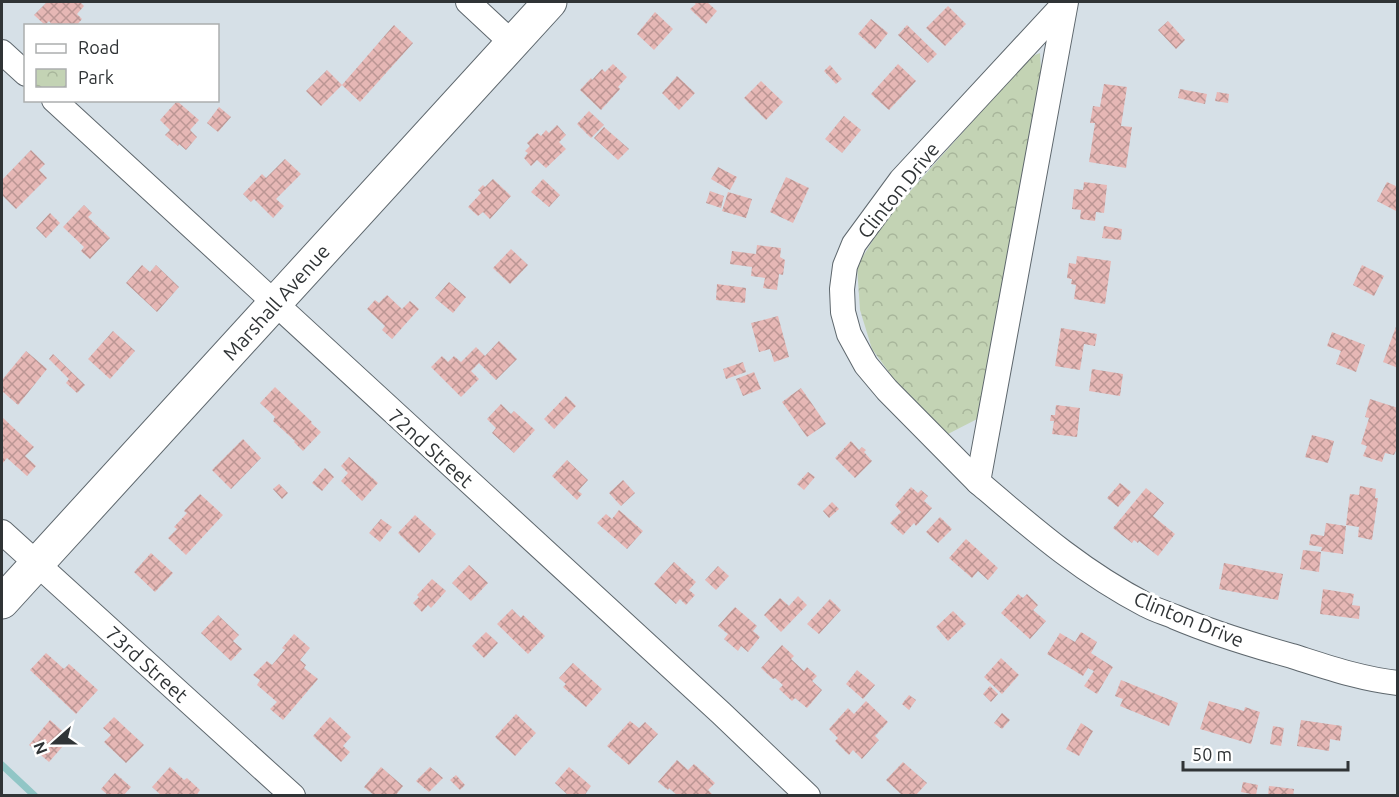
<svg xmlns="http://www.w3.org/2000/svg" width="1399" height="797" font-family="Ubuntu,sans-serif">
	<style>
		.park { fill: url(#park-crowns) }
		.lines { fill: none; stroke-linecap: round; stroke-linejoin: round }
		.stream { stroke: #91c6c6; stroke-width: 7 }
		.building { fill: url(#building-cross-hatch) }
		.street-casing { stroke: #5e676d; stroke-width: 26 }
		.secondary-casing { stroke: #5e676d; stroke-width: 35 }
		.street { stroke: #fff; stroke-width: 24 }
		.secondary { stroke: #fff; stroke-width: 33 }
		.labels { text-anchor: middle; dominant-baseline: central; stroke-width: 6; stroke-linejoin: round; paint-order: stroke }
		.street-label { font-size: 20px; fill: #303436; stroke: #fff }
	</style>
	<defs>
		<pattern id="park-crowns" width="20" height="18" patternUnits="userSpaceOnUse" patternTransform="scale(1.5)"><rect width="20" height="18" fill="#c3d3b4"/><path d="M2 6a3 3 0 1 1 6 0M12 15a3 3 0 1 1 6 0" fill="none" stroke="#a8b69b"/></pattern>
		<pattern id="building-cross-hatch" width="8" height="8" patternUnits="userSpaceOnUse" patternTransform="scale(1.5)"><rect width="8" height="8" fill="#e6b7b5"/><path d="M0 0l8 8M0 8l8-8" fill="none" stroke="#bb9694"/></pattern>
	</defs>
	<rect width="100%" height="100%" fill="#d6e0e7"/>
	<path class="park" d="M1040,53L1041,70L981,417L948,434L894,379L872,349L860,310L857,266L888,216L1030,57Z"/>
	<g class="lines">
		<path class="stream" d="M2,765L35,796"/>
	</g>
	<g class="building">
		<path d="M47,2H80L84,6L77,14L82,19L76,26H53L49,21L45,25L34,15Z"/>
		<path d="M693,2H707L717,11L706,24L690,9L696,4Z"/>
		<path d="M948,6L966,24L945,46L926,28Z"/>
		<path d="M655,12L673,29L654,50L637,34Z"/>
		<path d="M871,19L888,33L875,49L858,34Z"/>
		<path d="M1168,21L1185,40L1176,49L1158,30Z"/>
		<path d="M394,25L413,43L360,102L342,85Z"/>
		<path d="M907,25L937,54L928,63L898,35Z"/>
		<path d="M613,64L627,77L618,87L620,89L601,110L580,90L591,78L592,80L602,69L605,72Z"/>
		<path d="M898,64L916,81L889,110L871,94Z"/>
		<path d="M830,65L842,79L836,84L824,71Z"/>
		<path d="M327,70L342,85L321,106L306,91Z"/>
		<path d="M677,76L695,93L679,110L662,93Z"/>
		<path d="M761,81L783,102L766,120L744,98Z"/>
		<path d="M1104,84L1127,87L1121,126L1132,127L1126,168L1089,162L1095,123H1090L1093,106L1100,107Z"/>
		<path d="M1180,89L1207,94L1205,104L1178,98Z"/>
		<path d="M1217,92L1229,94L1228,103L1215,101Z"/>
		<path d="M177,101L199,120L190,130L197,137L186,150L179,144L178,146L165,135L170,130L160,120Z"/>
		<path d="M219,107L231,117L218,132L207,123Z"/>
		<path d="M589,111L604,125L591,138L577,124Z"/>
		<path d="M844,116L861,130L842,153L825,139Z"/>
		<path d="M557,125L566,135L559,142L566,149L546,168L537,160L531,166L524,158L528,153L525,151L530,146L527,143L537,133L541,136L546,130L549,133Z"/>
		<path d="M604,127L629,149L618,160L594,138Z"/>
		<path d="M31,150L45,164L39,170L47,178L16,209L2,195V180Z"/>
		<path d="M285,159L301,174L276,199L284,206L273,218L254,199L251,202L243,194L262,174L266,178Z"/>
		<path d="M718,167L737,177L730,190L711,179Z"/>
		<path d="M786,177L809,188L793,223L770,212Z"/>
		<path d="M493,179L511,196L490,219L483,212L478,216L468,207L481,193L478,190L483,185L485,187Z"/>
		<path d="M543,179L560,195L549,207L531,192Z"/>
		<path d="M1084,182L1107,185L1104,213L1096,212L1095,221L1080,219L1081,210L1072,209L1074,189L1083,190Z"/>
		<path d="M1387,182L1398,187V212L1377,201Z"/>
		<path d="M710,191L724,196L721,208L706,203Z"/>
		<path d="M728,192L752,199L746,218L722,211Z"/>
		<path d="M84,205L92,213L88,217L110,238L90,259L81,251L84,247L63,227Z"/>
		<path d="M50,213L60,223L46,238L36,228Z"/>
		<path d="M1104,226L1122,229L1121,240L1102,238Z"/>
		<path d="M757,245L781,248L780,257L785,260L783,275L779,274L777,290L763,288L765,278L751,276L752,267L730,264L732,251L756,254Z"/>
		<path d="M511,249L528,265L510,284L493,268Z"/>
		<path d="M1077,256L1111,261L1105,304L1074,299L1076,285L1071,284L1072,279L1067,278L1069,263L1076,264Z"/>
		<path d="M142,265L150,272L156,265L179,287L157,312L126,283Z"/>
		<path d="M1362,265L1384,276L1374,296L1353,285Z"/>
		<path d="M449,282L466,297L453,313L435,298Z"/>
		<path d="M717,284L746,288L745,303L716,300Z"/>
		<path d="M387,295L402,309L410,301L419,309L392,339L382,330L385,326L367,309L375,300L379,303Z"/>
		<path d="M778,316L789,357L774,362L770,349L759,352L751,323Z"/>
		<path d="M1397,324H1398V368L1383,362Z"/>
		<path d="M1061,328L1097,334L1095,346L1084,344L1080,370L1055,366Z"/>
		<path d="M113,331L135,351L110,379L88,359Z"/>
		<path d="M1332,332L1365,345L1356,372L1336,364L1341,351L1327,346Z"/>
		<path d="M499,341L517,359L496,380L479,363L471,371L479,379L461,397L431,367L442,356L448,362L454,356L461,362L476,347L485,356Z"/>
		<path d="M26,351L47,369L18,405L2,391V380Z"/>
		<path d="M53,354L85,385L77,393L66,383L69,379L49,359Z"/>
		<path d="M743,362L746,372L726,379L723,369Z"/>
		<path d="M1092,369L1123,374L1120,396L1089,391Z"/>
		<path d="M754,372L761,389L743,396L736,379Z"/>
		<path d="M275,387L312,422L311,423L321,432L303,451L294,442L295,441L273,421L275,417L260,403Z"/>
		<path d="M801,388L826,424L807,437L782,402Z"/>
		<path d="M566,396L576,406L554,429L544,419Z"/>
		<path d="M1370,399L1398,408V446L1394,455L1385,453L1382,462L1363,456L1367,446L1361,444L1369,418L1365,417Z"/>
		<path d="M501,404L511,414L514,411L535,430L514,453L492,433L496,428L487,419Z"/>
		<path d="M1056,405L1080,408L1077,437L1052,434L1054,421H1050L1051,415H1055Z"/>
		<path d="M2,417L34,447L25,456L36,466L27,476L7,458L2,464Z"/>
		<path d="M1312,435L1334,441L1328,463L1305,457Z"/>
		<path d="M243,439L261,458L231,489L212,470Z"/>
		<path d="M851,441L859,450L862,447L866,450L864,452L872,461L855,478L835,458Z"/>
		<path d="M349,457L378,483L362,501L341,481L348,473L341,466Z"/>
		<path d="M567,460L588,480L578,491L582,494L577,500L552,476Z"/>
		<path d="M325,468L334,477L322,491L312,483Z"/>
		<path d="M808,472L815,477L804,490L797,484Z"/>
		<path d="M623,480L635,493L621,506L609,493Z"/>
		<path d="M1120,483L1131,492L1118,507L1107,498Z"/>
		<path d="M279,484L288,493L282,499L273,489Z"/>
		<path d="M1360,486L1376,489L1375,498H1378L1372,540L1358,537L1359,527L1346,525L1350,494L1359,495Z"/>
		<path d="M911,487L918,493L921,490L928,496L924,501L932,508L916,526L914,523L903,535L890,523L901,512L895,505Z"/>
		<path d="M1146,488L1164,503L1153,516L1175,534L1158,556L1139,541L1138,543L1134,540L1132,543L1113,528Z"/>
		<path d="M200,494L223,515L186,555L168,538L177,529L174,527L187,513L184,511Z"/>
		<path d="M832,502L839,509L829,518L823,511Z"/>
		<path d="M619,510L643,531L627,549L597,523L606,514L612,519Z"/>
		<path d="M415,515L436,534L419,553L398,533Z"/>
		<path d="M940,517L952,529L938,543L926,532Z"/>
		<path d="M381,519L392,527L380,542L369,533Z"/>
		<path d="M1326,523L1346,526L1343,554L1321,551L1322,547L1309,545L1311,534L1324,536Z"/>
		<path d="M966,539L998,568L988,580L978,571L972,578L949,558Z"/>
		<path d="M1303,550L1321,552L1319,572L1300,569Z"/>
		<path d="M151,553L173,573L155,592L134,572Z"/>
		<path d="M674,562L696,582L689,590L695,595L686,605L680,599L676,604L654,584Z"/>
		<path d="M1224,563L1283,574L1278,600L1219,589Z"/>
		<path d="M469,565L488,583L471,601L452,583Z"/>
		<path d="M718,566L729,576L716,590L705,580Z"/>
		<path d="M432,579L446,591L431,608L428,605L422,612L413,603L419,597L417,595Z"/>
		<path d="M1323,589L1354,594L1352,605L1360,606L1359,619L1320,614Z"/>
		<path d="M1018,594L1023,598L1027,594L1038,605L1033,610L1046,621L1030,639L1001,613Z"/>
		<path d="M798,596L807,605L781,632L764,615L780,598L789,606Z"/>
		<path d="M830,599L841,610L819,634L807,624Z"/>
		<path d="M735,607L757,626L753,631L760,637L748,652L741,646L738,651L724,639L728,634L718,626Z"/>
		<path d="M512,609L521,618L523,615L545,636L528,654L497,624Z"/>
		<path d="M953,611L966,624L948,641L936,627Z"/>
		<path d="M218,615L239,635L233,641L242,649L231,661L201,633Z"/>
		<path d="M486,632L498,643L484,658L472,646Z"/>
		<path d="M1081,632L1097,642L1091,653L1113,667L1097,694L1084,686L1094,671L1088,668L1083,676L1047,654L1060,633L1075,642Z"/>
		<path d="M294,634L310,648L300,660L306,665L304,668L318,679L283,720L270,709L277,702L257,685L260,680L253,675L267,661L272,665L285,650L282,648Z"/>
		<path d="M782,645L794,656L791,659L804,671L807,667L817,676L812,681L822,690L807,708L795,698L792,701L779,689L783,685L775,678L773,679L761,668Z"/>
		<path d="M46,653L64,669L69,664L98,690L76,714L30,670Z"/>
		<path d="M1001,658L1019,675L1002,694L984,677Z"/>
		<path d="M573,663L602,689L586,707L563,687L566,684L559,678Z"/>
		<path d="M857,670L875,685L863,699L846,684Z"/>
		<path d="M1121,680L1178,703L1169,726L1120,706L1123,699L1115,696Z"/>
		<path d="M990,686L998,694L991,702L983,694Z"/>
		<path d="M909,695L916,700L909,710L902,704Z"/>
		<path d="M866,701L888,722L875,736L879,740L862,759L853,750L849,755L835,741L838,738L829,729L848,708L854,714Z"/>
		<path d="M1209,701L1244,711L1245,707L1260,712L1251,744L1200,729Z"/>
		<path d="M1002,713L1010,720L1002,729L994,723Z"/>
		<path d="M516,714L536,733L515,756L495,737Z"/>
		<path d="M114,717L144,745L126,763L104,742L111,735L103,728Z"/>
		<path d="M330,717L351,737L343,746L350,752L341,762L313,736Z"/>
		<path d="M50,720L70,738L49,762L29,745Z"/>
		<path d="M1301,720L1342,726L1340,741L1330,739L1329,751L1297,746Z"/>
		<path d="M630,721L639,728L645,722L658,734L629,765L607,746Z"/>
		<path d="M1081,723L1093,731L1079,756L1066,749Z"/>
		<path d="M1273,726L1284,728L1281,746L1270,744Z"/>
		<path d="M677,760L688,770L694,764L715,783L708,790L714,796H678L669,788L668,790L658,782Z"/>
		<path d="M903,762L927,783L915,796H903L886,780Z"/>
		<path d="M170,767L184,780L187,778L200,790L196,796H162L152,787Z"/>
		<path d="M381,767L403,786L395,796H375L364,787Z"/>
		<path d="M430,767L443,778L429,792L416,781Z"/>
		<path d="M569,767L591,786L584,796H569L555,783Z"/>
		<path d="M115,773L131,787L123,796H109L101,789Z"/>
		<path d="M456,775L465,785L460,790L450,780Z"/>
		<path d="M1243,782L1258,785L1256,795L1241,792Z"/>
		<path d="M1269,786L1294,789L1293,796H1268Z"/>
	</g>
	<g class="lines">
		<g class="street-casing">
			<g id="street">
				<path d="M468,2L512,43"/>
				<path d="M1066,2L978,482C1032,528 1082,572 1146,605C1155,610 1166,613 1175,617C1213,633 1252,645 1292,656C1327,667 1361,679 1398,683"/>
				<path d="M2,52L26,74"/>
				<path d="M54,100L721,713L808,796"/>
				<path d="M978,482L887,390L866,365L849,334L843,312L842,289L845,266L854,244L901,180L1065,3"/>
				<path d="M2,532L293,796"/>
			</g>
		</g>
		<g class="secondary-casing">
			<path id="secondary" d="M2,602L550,2"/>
		</g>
		<use href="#street" class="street"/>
		<use href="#secondary" class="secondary"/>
	</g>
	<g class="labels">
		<g class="street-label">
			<text transform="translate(898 190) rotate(-51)">Clinton Drive</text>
			<text transform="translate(276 302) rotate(-48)">Marshall Avenue</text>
			<text transform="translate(431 448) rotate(42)">72nd Street</text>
			<text transform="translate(1189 619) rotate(22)">Clinton Drive</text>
			<text transform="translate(147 664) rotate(42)">73rd Street</text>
		</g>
	</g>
	<rect width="1399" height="797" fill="none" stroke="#303436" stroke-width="6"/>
	<rect x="24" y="24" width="195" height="78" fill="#ffffff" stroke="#acaeaf" stroke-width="1.5"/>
	<rect x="36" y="44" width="30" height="9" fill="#ffffff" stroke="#acaeaf" stroke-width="1.5"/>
	<text x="78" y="54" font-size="18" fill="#303436">Road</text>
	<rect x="36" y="69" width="30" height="18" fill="url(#park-crowns)" stroke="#acaeaf" stroke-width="1.5"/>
	<text x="78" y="84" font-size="18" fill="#303436">Park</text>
	<g transform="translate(54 743) rotate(249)" stroke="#ffffff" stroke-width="4.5" paint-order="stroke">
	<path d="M0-4.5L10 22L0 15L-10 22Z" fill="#303436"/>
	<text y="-9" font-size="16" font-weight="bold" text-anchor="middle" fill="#303436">N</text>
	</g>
	<path d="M1183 761v9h165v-9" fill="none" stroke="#303436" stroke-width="3"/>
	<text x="1192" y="761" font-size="18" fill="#303436" stroke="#ffffff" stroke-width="4.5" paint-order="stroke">50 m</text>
</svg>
